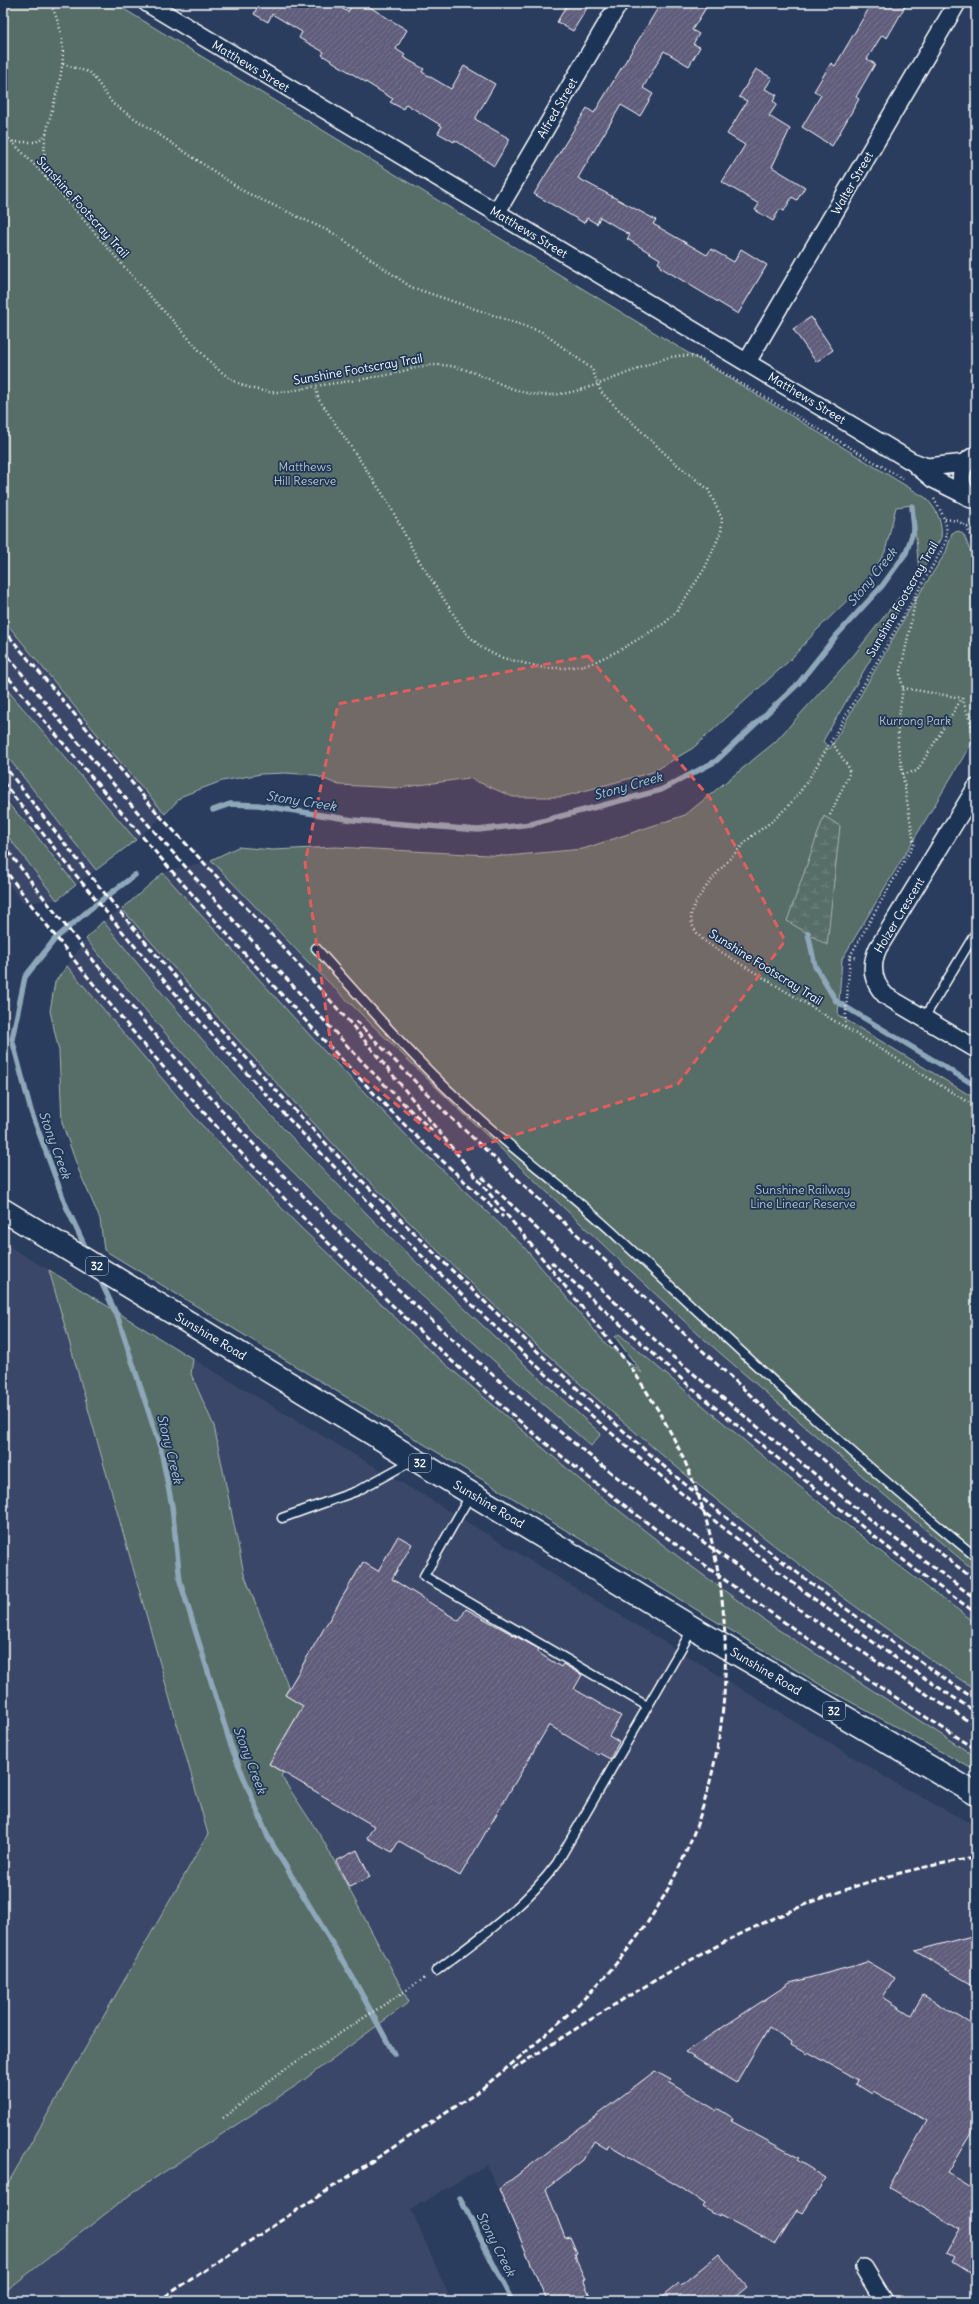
<svg xmlns="http://www.w3.org/2000/svg" width="979" height="2304" font-family="Delius,sans-serif">
	<style>
		.built { fill: #3a4767 }
		.green { fill: #576d68; stroke: #abb6b4 }
		.wetland { fill: url(#wetland-marsh); stroke: #abb6b4 }
		.lines { fill: none; stroke-linecap: round; stroke-linejoin: round }
		.stream { stroke: #8ea7b9; stroke-width: 5.5 }
		.building { fill: url(#building-hatch); stroke: #fff }
		.lane-casing { stroke: #fff; stroke-width: 11 }
		.street-casing { stroke: #fff; stroke-width: 20 }
		.primary-casing { stroke: #fff; stroke-width: 25 }
		.path { stroke: #fff; stroke-width: 2.5; stroke-dasharray: 1 3; stroke-linecap: butt }
		.lane { stroke: #1d3557; stroke-width: 8 }
		.street { stroke: #1d3557; stroke-width: 17 }
		.primary { stroke: #1d3557; stroke-width: 22 }
		.rail { stroke: #fff; stroke-width: 3; stroke-dasharray: 6 3; stroke-linecap: butt }
		.marked { fill: #e05e5e; fill-opacity: 0.2; stroke: #e05e5e; stroke-width: 3; stroke-dasharray: 8 5; stroke-linejoin: round }
		.labels { text-anchor: middle; dominant-baseline: central; stroke-width: 3.5; stroke-linejoin: round; paint-order: stroke }
		.shield { fill: #1d3557; stroke: #bbc2cd; stroke-width: 1 }
		.shield-label { font-size: 11px; font-weight: bold; fill: #fff }
		.street-label { font-size: 12px; fill: #fff; stroke: #1d3557 }
		.park-label { font-size: 12px; fill: #bcc5c3; stroke: #1d3557 }
		.water-label { font-size: 13px; font-style: italic; fill: #b4c4d0; stroke: #1d3557 }
	</style>
	<defs>
		<pattern id="wetland-marsh" width="20" height="14" patternUnits="userSpaceOnUse"><rect width="20" height="14" fill="#576d68"/><path d="M1 5h8M5 5V1M11 12h8M15 12V8" fill="none" stroke="#70837f"/></pattern>
		<pattern id="building-hatch" width="6" height="6" patternUnits="userSpaceOnUse"><rect width="6" height="6" fill="#605d7b"/><path d="M-1 1l2-2M0 6l6-6M5 7l2-2" fill="none" stroke="#78758f"/></pattern>
	</defs>
	<rect width="100%" height="100%" fill="#2a3d5e"/>
	<filter id="ink" filterUnits="userSpaceOnUse"><feTurbulence type="fractalNoise" baseFrequency=".025" numOctaves="2"/><feDisplacementMap in="SourceGraphic" scale="8" xChannelSelector="R" yChannelSelector="G"/><feConvolveMatrix kernelMatrix="1 2 1 2 8 2 1 2 1" color-interpolation-filters="sRGB"/></filter>
	<g filter="url(#ink)">
		<g class="built">
			<path d="M3,619L111,751L165,814L136,840L3,685Z"/>
			<path d="M3,751L96,870L76,885L3,793Z"/>
			<path d="M3,830L57,900L23,903L3,877Z"/>
			<path d="M211,860L307,961L447,1098L697,1333L882,1493L976,1572V1623L839,1516L723,1423L619,1334L606,1344L523,1246L413,1142L325,1052L163,873Z"/>
			<path d="M122,909L364,1177L458,1270L559,1364L712,1497L792,1561L911,1647L976,1690V1757L771,1625L680,1558L585,1484L429,1350L298,1225L198,1121L67,966L86,939L141,1006L234,1111L309,1188L416,1291L591,1446L600,1434L509,1352L369,1217L201,1038L142,970L103,921Z"/>
			<path d="M3,1243L49,1270L208,1834L3,2192Z"/>
			<path d="M193,1359L436,1503L902,1787L976,1826V2301H546L487,2165L411,2209L451,2301H3V2293L135,2191L297,2085L408,2002L323,1840L281,1776L269,1764L303,1706L285,1695L289,1687L244,1574L214,1426L191,1374Z"/>
		</g>
		<g class="green">
			<path d="M3,3H114L926,498C937,510 943,522 941,538L823,741L830,749L911,607L946,552L952,533L959,531L964,535L976,566V736L842,959L838,1015L976,1099V1572L882,1493L697,1333L447,1098L307,961L211,860L238,847L273,850L335,847L507,856L583,849L685,815L775,742L853,656L919,572L913,505L896,507L885,552L869,579L816,631L790,660L693,748L653,772L562,797H513L469,778L398,788L339,785L314,775L286,773L261,774L222,781L182,796L165,814L111,751L3,619Z"/>
			<path d="M3,685L136,840L96,870L3,751Z"/>
			<path d="M3,798L27,824L76,885L57,900L3,830Z"/>
			<path d="M163,873L325,1052L413,1142L523,1246L606,1344L642,1373L615,1337L619,1334C735,1433 852,1534 976,1623V1690C755,1544 549,1368 365,1177C281,1091 202,999 122,909Z"/>
			<path d="M103,921C251,1108 424,1275 601,1434L591,1446C495,1363 400,1278 309,1188C230,1110 157,1025 86,939Z"/>
			<path d="M67,966L198,1121L298,1225L429,1350L585,1484L680,1558L771,1625L976,1757V1771L829,1690L104,1250L100,1219L79,1171L62,1123L59,1051L50,1011L55,982Z"/>
			<path d="M49,1270L193,1359L191,1374L214,1426L244,1574L289,1688L285,1695L303,1706L269,1764L283,1773L281,1776L323,1840L409,2002L297,2085L135,2191L3,2293V2192L208,1834Z"/>
		</g>
		<path class="wetland" d="M824,816L840,826L827,945L787,921Z"/>
		<g class="lines">
			<g class="stream">
				<path d="M213,810L230,804L258,805L353,820L478,830L531,824L661,790L716,761L798,684L836,636L882,586L906,553L914,529L912,506"/>
				<path d="M808,933L815,966L836,1001L976,1086"/>
				<path d="M88,1253L66,1206L31,1111L12,1039L25,977L55,939L90,909L135,875"/>
				<path d="M99,1277L118,1318L161,1450L172,1506L180,1581L231,1746L268,1837L353,1978L394,2054"/>
				<path d="M460,2198L512,2301"/>
			</g>
		</g>
		<g class="building">
			<path d="M254,3H333L348,12L353,3H363L407,30L396,49L405,55L403,57L424,69L422,72L451,89L464,66L495,84L475,119L510,139L494,166L455,140L454,142L438,133L442,126L406,104L403,109L390,102L393,99L322,55L324,52L299,38L302,32L272,14L268,22L254,14L258,6Z"/>
			<path d="M568,3H590L573,31L557,22Z"/>
			<path d="M661,3H709L692,30L699,34L693,44L700,47L689,66L664,51L643,88L653,94L640,116L621,105L578,178L656,220L653,224L707,255L711,249L734,262L741,249L767,265L738,314L660,267L661,265L658,263L660,259L627,239L630,235L600,217L597,224L587,218L584,223L534,194L587,108L594,113Z"/>
			<path d="M872,3H907L887,38L882,35L867,59L875,64L856,97L859,99L832,146L802,127L821,95L814,91L831,63L835,66Z"/>
			<path d="M756,69L772,78L765,89L777,95L773,101L777,104L769,116L790,129L772,167L805,187L797,200L792,197L784,211L780,209L773,221L755,210L759,204L722,182L745,145L727,134L747,101L739,97Z"/>
			<path d="M811,317L833,350L816,362L793,329Z"/>
			<path d="M398,1536L412,1544L392,1579L459,1621L466,1609L539,1649L537,1652L561,1667L563,1664L582,1675L574,1689L621,1716L609,1736L619,1742L610,1759L599,1753L598,1755L549,1725L460,1876L399,1841L392,1852L367,1838L374,1826L269,1764L303,1706L285,1695L363,1562L378,1571Z"/>
			<path d="M357,1850L370,1877L349,1887L336,1861Z"/>
			<path d="M976,1935V1987L915,1951L956,1940Z"/>
			<path d="M868,1962L895,1978L883,1997L911,2015L923,1995L976,2027V2125L947,2173L976,2191V2277L952,2262L955,2257L947,2252L960,2229L889,2188L927,2121L873,2091L872,2094L856,2084L858,2080L808,2052L807,2054L791,2045L792,2042L769,2027L736,2083L685,2052L790,1983Z"/>
			<path d="M655,2071L671,2080L669,2082L716,2110L717,2108L733,2118L731,2121L799,2158L797,2160L826,2178L803,2213L797,2210L776,2244L720,2215L719,2217L703,2207L705,2204L683,2189L609,2145L607,2149L594,2141L583,2160L546,2189L565,2238L570,2237L577,2253L575,2254L577,2262L585,2279H583L592,2301H547L499,2189Z"/>
			<path d="M719,2254L747,2287L730,2301H657L679,2283L681,2285Z"/>
		</g>
		<g class="lines">
			<g class="lane-casing">
				<g id="lane">
					<path d="M964,807L976,814"/>
					<path d="M316,948C363,1000 409,1054 461,1102C513,1151 571,1192 622,1241C738,1349 853,1457 976,1557"/>
					<path d="M924,1018L976,932"/>
					<path d="M471,1494L424,1576L647,1706"/>
					<path d="M282,1518L357,1491L412,1461"/>
					<path d="M436,1971C479,1938 524,1908 557,1863L693,1628"/>
				</g>
			</g>
			<g class="street-casing">
				<g id="street">
					<path d="M147,3L911,461L927,467L966,463"/>
					<path d="M496,213L619,3"/>
					<path d="M747,362L957,3"/>
					<path d="M916,465L933,479L969,497"/>
					<path d="M971,499C957,487 958,463 976,455"/>
					<path d="M976,788L878,948C870,966 872,982 886,996L976,1049"/>
					<path d="M864,2268L884,2301"/>
				</g>
			</g>
			<g class="primary-casing">
				<path id="primary" d="M3,1210L693,1628L976,1794"/>
			</g>
			<g class="path">
				<path d="M63,64L91,73L113,104L245,192L333,233L411,287L542,332L592,369L601,392L618,409L674,462L708,489L722,519L721,532L705,568L677,611L665,623L620,650L590,664L567,668H544L499,657L482,648L465,632L416,556L388,502L318,398L316,386"/>
				<path d="M3,133C64,192 116,261 175,323C192,341 209,365 230,378C241,386 255,390 269,392C286,393 305,388 322,385C344,382 366,379 387,375C405,371 421,365 440,365C477,366 509,396 546,395C574,395 604,382 630,372C652,364 677,349 700,359L905,480"/>
				<path d="M13,142H36L45,136"/>
				<path d="M46,178C45,164 43,149 46,135C56,86 76,54 50,3"/>
				<path d="M934,499C943,514 951,529 944,546L819,762C809,779 798,797 783,811C774,821 762,828 752,836C738,849 692,897 691,916C691,930 702,940 713,947L976,1107"/>
				<path d="M945,519L958,521L967,527L976,526"/>
				<path d="M967,527L976,550"/>
				<path d="M903,688L962,698L976,738"/>
				<path d="M969,716L976,715"/>
				<path d="M903,774L917,771L962,698"/>
				<path d="M830,815L849,774V768L831,741"/>
				<path d="M850,956L914,844L898,745V723L903,688L900,675L917,593"/>
				<path d="M845,1027L850,956L858,958"/>
				<path d="M223,2118L282,2071L425,1978"/>
			</g>
			<use href="#lane" class="lane"/>
			<use href="#street" class="street"/>
			<use href="#primary" class="primary"/>
			<g class="rail">
				<path d="M3,629L159,815L285,949"/>
				<path d="M3,650C87,756 176,858 268,958C322,1018 374,1078 434,1132"/>
				<path d="M3,671C128,822 255,971 392,1112C427,1148 466,1182 503,1217"/>
				<path d="M3,764C158,969 331,1159 519,1334C587,1398 655,1462 728,1519C808,1583 891,1642 976,1700"/>
				<path d="M3,782C132,952 275,1110 426,1260C596,1427 776,1583 976,1712"/>
				<path d="M3,844C165,1062 353,1262 564,1435C694,1541 834,1635 976,1726"/>
				<path d="M3,867C111,1014 231,1149 362,1276C424,1336 487,1395 554,1450C688,1558 830,1657 976,1749"/>
				<path d="M281,945L352,1025L630,1366C646,1390 662,1415 675,1441C751,1590 741,1788 645,1926C600,1991 541,2040 480,2090"/>
				<path d="M356,1021L446,1113L774,1417L845,1478L976,1581"/>
				<path d="M482,1177L672,1356L874,1523L976,1599"/>
				<path d="M551,1262L696,1392L917,1571L976,1613"/>
				<path d="M513,2069C658,1976 801,1882 976,1858"/>
				<path d="M158,2301L484,2088"/>
			</g>
		</g>
	</g>
	<path class="marked" d="M588,656L710,798L785,941L678,1084L457,1153L332,1053L305,863L338,704Z"/>
	<g class="labels">
		<g class="shield">
			<rect x="86" y="1257" width="22" height="18" rx="3"/>
			<rect x="409" y="1454" width="22" height="18" rx="3"/>
			<rect x="823" y="1702" width="22" height="18" rx="3"/>
		</g>
		<g class="shield-label">
			<text x="97" y="1266">32</text>
			<text x="420" y="1463">32</text>
			<text x="834" y="1711">32</text>
		</g>
		<g class="street-label">
			<text transform="translate(251 66) rotate(31)">Matthews Street</text>
			<text transform="translate(557 108) rotate(-60)">Alfred Street</text>
			<text transform="translate(852 183) rotate(-60)">Walter Street</text>
			<text transform="translate(83 207) rotate(48)">Sunshine Footscray Trail</text>
			<text transform="translate(529 232) rotate(31)">Matthews Street</text>
			<text transform="translate(358 369) rotate(-10)">Sunshine Footscray Trail</text>
			<text transform="translate(807 398) rotate(31)">Matthews Street</text>
			<text transform="translate(902 599) rotate(-60)">Sunshine Footscray Trail</text>
			<text transform="translate(899 915) rotate(-59)">Holzer Crescent</text>
			<text transform="translate(766 967) rotate(32)">Sunshine Footscray Trail</text>
			<text transform="translate(211 1336) rotate(31)">Sunshine Road</text>
			<text transform="translate(489 1504) rotate(31)">Sunshine Road</text>
			<text transform="translate(766 1671) rotate(31)">Sunshine Road</text>
		</g>
		<g class="park-label">
			<text x="305" y="466">Matthews<tspan x="305" dy="14">Hill Reserve</tspan></text>
			<text x="915" y="720">Kurrong Park</text>
			<text x="803" y="1189">Sunshine Railway<tspan x="803" dy="14">Line Linear Reserve</tspan></text>
		</g>
		<g class="water-label">
			<text transform="translate(872 577) rotate(-51)">Stony Creek</text>
			<text transform="translate(628 786) rotate(-16)">Stony Creek</text>
			<text transform="translate(301 801) rotate(9)">Stony Creek</text>
			<text transform="translate(55 1145) rotate(70)">Stony Creek</text>
			<text transform="translate(170 1449) rotate(76)">Stony Creek</text>
			<text transform="translate(250 1760) rotate(69)">Stony Creek</text>
			<text transform="translate(496 2244) rotate(63)">Stony Creek</text>
		</g>
	</g>
	<rect width="979" height="2304" fill="none" stroke="#1d3557" stroke-width="16"/>
	<rect x="8" y="8" width="963" height="2288" fill="none" stroke="#fff" stroke-width="1.5" filter="url(#ink)"/>
</svg>
